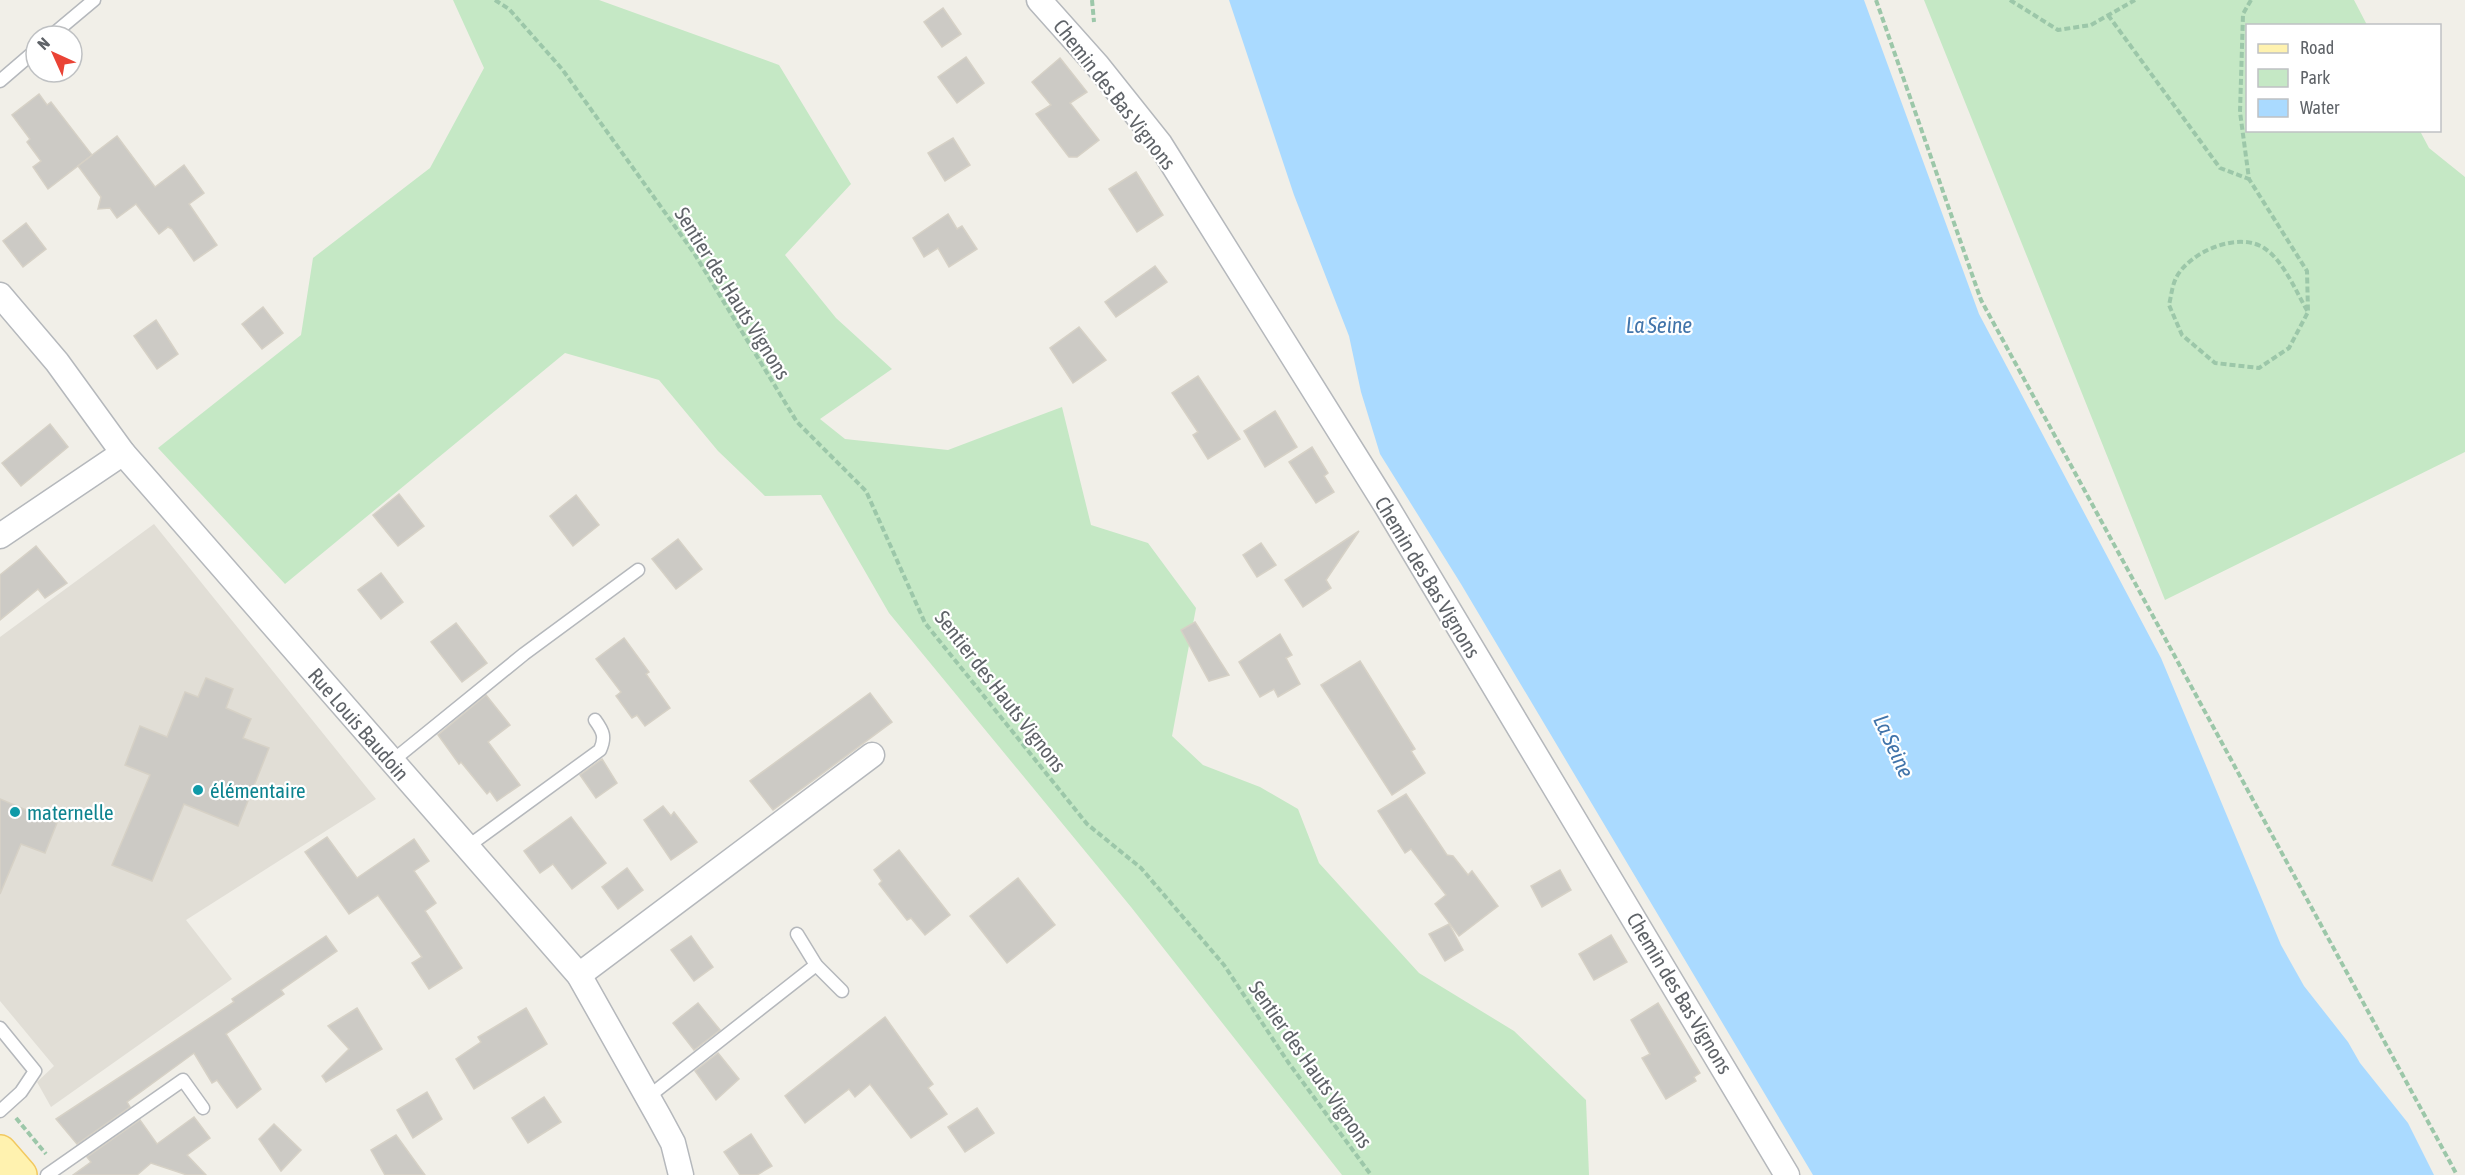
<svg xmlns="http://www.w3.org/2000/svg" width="2465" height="1175" font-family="'Asap Condensed',sans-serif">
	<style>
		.education { fill: #e1ded6 }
		.green { fill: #c5e8c5 }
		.water { fill: #aadaff }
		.building { fill: #cccac5; stroke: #d6d1c6; stroke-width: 1.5 }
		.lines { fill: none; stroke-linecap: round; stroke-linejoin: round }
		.lane-casing { stroke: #b5b8bc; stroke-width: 15 }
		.street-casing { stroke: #b5b8bc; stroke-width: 27 }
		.primary-casing { stroke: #f2c960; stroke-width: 36 }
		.path { stroke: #9cc7a9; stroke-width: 4; stroke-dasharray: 6 3; stroke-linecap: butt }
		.lane { stroke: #fff; stroke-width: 12 }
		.street { stroke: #fff; stroke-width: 24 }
		.primary { stroke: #fff2af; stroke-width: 33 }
		.culture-dot { fill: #0f9aa8; stroke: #fff; stroke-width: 2 }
		.labels { text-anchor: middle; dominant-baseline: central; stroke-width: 4.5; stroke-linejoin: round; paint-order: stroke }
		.street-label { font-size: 21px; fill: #5f6368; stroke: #fff }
		.culture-label { font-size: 21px; fill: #0d838f; stroke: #fff; text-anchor: start }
		.water-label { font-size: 22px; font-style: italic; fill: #4174aa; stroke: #fff }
	</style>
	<rect width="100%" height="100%" fill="#f1efe8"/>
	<path class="education" d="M154,524L376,799L186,920L232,979L51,1107L37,1082L54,1066L0,1001V637Z"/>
	<g class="green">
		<path d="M453,0H599L779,65L851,184L785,255L836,318L892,369L820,419L845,439L948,450L1062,407L1091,525L1148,543L1196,608L1172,736L1203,765L1260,787L1298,809L1319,863L1419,973L1514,1031L1586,1100L1589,1175H1342L1131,907L889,613L821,495L765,496L718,451L659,380L565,353L285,584L158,448L301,335L313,258L430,168L484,68Z"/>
		<path d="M1924,0H2354L2367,25L2248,26V130L2420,131L2429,148L2465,177V452L2165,600Z"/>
	</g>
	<path class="water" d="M1229,0H1864L1979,314L2161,658L2281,945L2304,986L2348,1042L2360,1063L2408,1123L2434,1175H1813L1461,584L1380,454L1361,392L1349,336L1294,195Z"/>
	<g class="building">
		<path d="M943,8L961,34L942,47L924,22Z"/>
		<path d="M966,57L984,83L957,103L938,77Z"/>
		<path d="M1060,58L1087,92L1070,103L1099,140L1077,157H1069L1036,114L1051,105L1032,82Z"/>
		<path d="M39,94L47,105L51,102L92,155L48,189L33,167L41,161L27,142L30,139L12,115Z"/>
		<path d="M117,136L155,187L184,165L204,193L189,204L217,245L194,261L172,229L168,227L159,234L136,204L117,218L110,208L98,209L101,197L78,166Z"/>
		<path d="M953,138L970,165L945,181L928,153Z"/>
		<path d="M1136,172L1163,215L1137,232L1109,189Z"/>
		<path d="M948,214L957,229L962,226L977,249L949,267L938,248L924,257L913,238Z"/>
		<path d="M26,223L46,249L23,267L3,241Z"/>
		<path d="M1155,266L1167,282L1116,317L1105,302Z"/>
		<path d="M263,307L283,333L262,349L242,324Z"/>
		<path d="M156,320L178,354L157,369L134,336Z"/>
		<path d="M1079,327L1106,360L1073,383L1050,348Z"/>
		<path d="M1198,376L1240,439L1208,459L1193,435L1198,432L1172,393Z"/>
		<path d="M1275,411L1297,447L1265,467L1244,431Z"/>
		<path d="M50,424L68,447L21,486L2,463Z"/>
		<path d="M1312,447L1328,473L1324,476L1334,492L1316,503L1289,462Z"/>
		<path d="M399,494L424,526L398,546L373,515Z"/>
		<path d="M576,495L599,525L573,546L550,516Z"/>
		<path d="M1359,531L1326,580L1331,588L1303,607L1285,580Z"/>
		<path d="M678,539L702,569L676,589L652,559Z"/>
		<path d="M1261,543L1276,565L1257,577L1243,555Z"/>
		<path d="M36,546L67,583L45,598L38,589L0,620V575Z"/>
		<path d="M381,573L403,602L381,619L358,590Z"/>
		<path d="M1195,622L1229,675L1209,681L1181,630Z"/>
		<path d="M456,623L487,663L462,682L431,642Z"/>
		<path d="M1280,634L1292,655L1286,658L1300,684L1278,697L1274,689L1260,697L1239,662Z"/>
		<path d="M624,638L649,672L646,674L670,708L645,726L637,715L632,718L616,696L621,692L596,659Z"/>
		<path d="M1360,661L1415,749L1411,751L1425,773L1392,795L1321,685Z"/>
		<path d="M206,678L233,689L226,708L251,719L243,738L269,748L238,826L184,804L152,881L112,865L150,775L125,765L140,726L167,737L185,692L198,697Z"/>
		<path d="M870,693L892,722L773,810L750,781Z"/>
		<path d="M486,695L510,725L488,742L520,785L497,801L490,791L487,794L461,762L459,764L438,735Z"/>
		<path d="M602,759L617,783L596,798L580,775Z"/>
		<path d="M1406,794L1447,855L1453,856L1468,875L1472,871L1498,906L1459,936L1435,904L1446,895L1411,849L1405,853L1378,811Z"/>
		<path d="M0,799L57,823L45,853L21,844L0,894Z"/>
		<path d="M663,806L671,816L674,812L697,842L671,860L644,820Z"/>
		<path d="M571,817L606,863L572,889L553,864L540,873L524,851Z"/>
		<path d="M327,837L357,878L414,839L429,861L414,871L436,903L425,911L462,968L429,989L412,963L422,957L378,895L349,914L305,852Z"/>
		<path d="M899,850L950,915L925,935L911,918L907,920L879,884L882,881L874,870Z"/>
		<path d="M627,868L643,890L618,909L602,887Z"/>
		<path d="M1560,870L1571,890L1542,907L1531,886Z"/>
		<path d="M1018,878L1055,925L1007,963L970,916Z"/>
		<path d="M1449,924L1463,950L1445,961L1429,934Z"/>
		<path d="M1611,935L1627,962L1594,980L1579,954Z"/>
		<path d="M326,936L337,951L281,990L284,994L226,1034L261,1089L237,1108L217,1080L212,1083L194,1053L127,1102L130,1107L77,1144L56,1119L234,1002L232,999Z"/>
		<path d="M691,936L713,967L694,981L671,950Z"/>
		<path d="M698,1003L720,1030L694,1050L673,1023Z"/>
		<path d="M1658,1003L1700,1073L1694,1077L1696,1081L1666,1099L1642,1058L1650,1054L1631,1020Z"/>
		<path d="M357,1008L382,1049L326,1082L322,1076L349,1049L328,1026Z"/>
		<path d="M526,1008L547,1044L474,1089L456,1059L481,1042L478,1037Z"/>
		<path d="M885,1017L933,1084L928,1088L947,1114L911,1138L870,1084L855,1097L849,1089L805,1123L785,1096Z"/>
		<path d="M718,1053L739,1079L716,1100L695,1071Z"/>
		<path d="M427,1092L442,1119L413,1138L397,1110Z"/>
		<path d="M544,1097L561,1122L528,1143L512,1118Z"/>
		<path d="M977,1108L994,1133L965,1152L948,1127Z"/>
		<path d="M194,1117L210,1138L187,1155L206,1175H187L151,1163L137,1175H73L91,1162L87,1157L140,1120L157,1144Z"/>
		<path d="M274,1124L301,1150L281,1171L259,1139Z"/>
		<path d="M751,1134L772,1166L757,1175H740L724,1152Z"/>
		<path d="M396,1135L425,1175H385L371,1150Z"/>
	</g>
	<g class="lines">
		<g class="lane-casing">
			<g id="lane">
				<path d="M51,36L94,0"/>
				<path d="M0,81L36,50"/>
				<path d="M391,762L524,654L638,570"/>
				<path d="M467,847L600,750C606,737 603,731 595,720"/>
				<path d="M797,934L816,965L842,991"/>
				<path d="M0,1028L35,1071L21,1092L0,1111"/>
				<path d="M648,1097L816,965"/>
				<path d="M47,1175L183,1080L203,1108"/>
			</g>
		</g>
		<g class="street-casing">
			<g id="street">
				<path d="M1039,0L1097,65L1160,144L1387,507L1787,1175"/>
				<path d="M0,295L57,362L123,453L579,975L659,1117L673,1143L681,1175"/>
				<path d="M0,536L123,453"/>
				<path d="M579,975L872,755"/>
			</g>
		</g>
		<g class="primary-casing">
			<path id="primary" d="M0,1152L20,1175"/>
		</g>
		<g class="path">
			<path d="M495,0L509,9L562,69L694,253L797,422L866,491L925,623L1087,824L1141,868L1224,965L1288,1062L1371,1175"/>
			<path d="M1092,0L1094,22"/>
			<path d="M1876,0L1981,300L2457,1175"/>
			<path d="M2010,0L2058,30L2091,25L2135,0"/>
			<path d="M2251,0L2243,14L2240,112L2249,179L2307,271L2308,312L2289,348L2259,368L2215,363L2182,335L2169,305C2171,297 2172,286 2176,278C2189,252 2238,231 2264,248C2284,261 2296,292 2308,312"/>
			<path d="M2108,15L2220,168L2249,179"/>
			<path d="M16,1118L46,1154"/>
		</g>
		<use href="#lane" class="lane"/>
		<use href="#street" class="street"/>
		<use href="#primary" class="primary"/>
	</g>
	<g class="culture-dot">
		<circle cx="198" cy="790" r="6"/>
		<circle cx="15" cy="812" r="6"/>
	</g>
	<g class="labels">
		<g class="street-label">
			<text transform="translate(1115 94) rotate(52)">Chemin des Bas Vignons</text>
			<text transform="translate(733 293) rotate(58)">Sentier des Hauts Vignons</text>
			<text transform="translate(1428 577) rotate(59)">Chemin des Bas Vignons</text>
			<text transform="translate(1001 691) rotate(52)">Sentier des Hauts Vignons</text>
			<text transform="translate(359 724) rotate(49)">Rue Louis Baudoin</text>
			<text transform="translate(1680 993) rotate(59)">Chemin des Bas Vignons</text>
			<text transform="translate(1311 1064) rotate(55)">Sentier des Hauts Vignons</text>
		</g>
		<g class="culture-label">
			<text x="210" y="790">élémentaire</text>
			<text x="27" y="812">maternelle</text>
		</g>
		<g class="water-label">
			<text x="1659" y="325">La Seine</text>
			<text transform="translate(1894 746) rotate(65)">La Seine</text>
		</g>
	</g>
	<rect x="2246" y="24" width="195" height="108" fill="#ffffff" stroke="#bfc1c3" stroke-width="1.5"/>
	<rect x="2258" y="44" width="30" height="9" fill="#fff2af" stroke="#bfc1c3" stroke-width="1.5"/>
	<text x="2300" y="54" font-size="18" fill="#5f6368">Road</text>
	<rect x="2258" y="69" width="30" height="18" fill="#c5e8c5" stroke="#bfc1c3" stroke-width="1.5"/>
	<text x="2300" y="84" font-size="18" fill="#5f6368">Park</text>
	<rect x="2258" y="99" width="30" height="18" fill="#aadaff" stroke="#bfc1c3" stroke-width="1.5"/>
	<text x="2300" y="114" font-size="18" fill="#5f6368">Water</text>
	<g transform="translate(54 54) rotate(315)"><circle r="28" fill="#ffffff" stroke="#bfc1c3" stroke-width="1.5"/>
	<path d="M0-4.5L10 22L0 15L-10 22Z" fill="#ea4335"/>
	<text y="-9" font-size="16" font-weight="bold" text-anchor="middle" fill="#5f6368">N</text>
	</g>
</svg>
